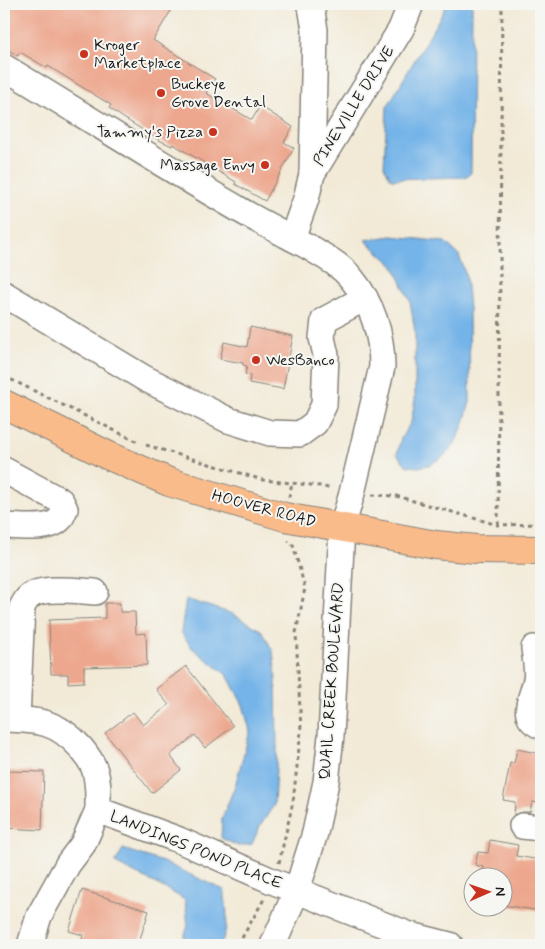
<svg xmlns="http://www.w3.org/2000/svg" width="545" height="949" font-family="Mynerve,sans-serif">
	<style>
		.water { fill: #75b4e8; stroke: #486882 }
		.building { fill: #eda78e }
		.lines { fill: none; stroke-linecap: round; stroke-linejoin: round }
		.minor-casing { stroke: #87837a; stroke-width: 28 }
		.major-casing { stroke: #87837a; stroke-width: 30 }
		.path { stroke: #87837a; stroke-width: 3; stroke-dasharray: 4 4; stroke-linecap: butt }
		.minor { stroke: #fff; stroke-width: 25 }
		.major { stroke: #fabb8b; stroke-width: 28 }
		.poi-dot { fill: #c8321e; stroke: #f6f6f2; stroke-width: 2 }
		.labels { text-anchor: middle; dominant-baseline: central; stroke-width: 4; stroke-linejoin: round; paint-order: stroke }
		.poi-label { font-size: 16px; fill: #1c1c1c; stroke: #f6f6f2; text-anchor: start }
		.street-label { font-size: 16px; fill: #1c1c1c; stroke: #f6f6f2 }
	</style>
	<rect width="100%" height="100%" fill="#f6f6f2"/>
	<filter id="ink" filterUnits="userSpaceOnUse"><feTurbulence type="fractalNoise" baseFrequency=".02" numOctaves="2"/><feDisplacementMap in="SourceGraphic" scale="10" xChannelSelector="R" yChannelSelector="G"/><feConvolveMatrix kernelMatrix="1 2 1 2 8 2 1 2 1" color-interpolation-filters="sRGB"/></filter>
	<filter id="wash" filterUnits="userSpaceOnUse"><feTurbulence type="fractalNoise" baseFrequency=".0096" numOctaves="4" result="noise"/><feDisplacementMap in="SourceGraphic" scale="20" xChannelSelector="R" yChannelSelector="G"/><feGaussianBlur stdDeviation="1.12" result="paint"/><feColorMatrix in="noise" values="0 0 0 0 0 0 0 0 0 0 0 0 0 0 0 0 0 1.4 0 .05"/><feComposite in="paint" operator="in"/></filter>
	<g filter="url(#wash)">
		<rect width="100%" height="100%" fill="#f2ead7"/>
		<g class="water">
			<path d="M446,4H472L471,173L465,177L391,179L384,166L387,107L443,12Z"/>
			<path d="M392,236L445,242L459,255L466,276L469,308L470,402L463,426L454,445L443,457L429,465L419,467L407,466L397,454L401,438L411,422L415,400V332L410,301L394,266L365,240Z"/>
			<path d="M186,599L233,614L249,623L262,631L273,651L276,676L277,750L274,805L260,826L252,844L238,846L221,838L222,818L235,786L250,731L243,705L227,675L192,648L181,632Z"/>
			<path d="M123,849L163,862L224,890C227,909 230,927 220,945H181L188,926L185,900L168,890L115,863Z"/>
		</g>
		<g id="blocks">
			<g class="building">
				<path d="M4,4H175L153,40L215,79L206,93L252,120L260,106L293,127L284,142L294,148L265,201L235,184L236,182L173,144L172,146L159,140L122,117L109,108L111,105L48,66L47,68L20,52L18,56L4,47Z"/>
				<path d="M250,327L293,336L283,389L249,383L250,375L245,374L247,366L243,365V363L220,359L224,342L247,347Z"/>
				<path d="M105,603H120V612H135L136,634L146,633L147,665L84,667V682L68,683V674H51L49,620L105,618Z"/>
				<path d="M186,666L233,726L205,748L195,735L170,755L181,770L152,793L105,733L133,712L143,725L169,705L156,689Z"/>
				<path d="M517,749L541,754V803L532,802L530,812H523L514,815L515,802L503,800L510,763H514Z"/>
				<path d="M8,771L44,772L42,830L5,828Z"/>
				<path d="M490,840L518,845L516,856L541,860V911L502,905V876H482L484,867L475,865L478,852L488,853Z"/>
				<path d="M82,890L149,911L138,945H80L83,935L69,931Z"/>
			</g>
		</g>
	</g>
	<g filter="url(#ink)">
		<use href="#blocks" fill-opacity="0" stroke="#87837a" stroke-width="1"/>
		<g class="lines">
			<g class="minor-casing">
				<g id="minor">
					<path d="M309,4L311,6L315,30L312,172"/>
					<path d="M4,67C82,114 160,164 240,210C262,223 285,234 307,246C323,256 340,264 352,279C373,305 382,334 382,367L352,493L342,528L331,736L326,782L315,833L297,890L273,945"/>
					<path d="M292,238L306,199L312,174L401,29L411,4"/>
					<path d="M4,294L144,378L228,420L270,433L300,434L315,423L324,405L326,355L322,338L324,320L365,298"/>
					<path d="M4,470L61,501L65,509C63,513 62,517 59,520C48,531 18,526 4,526"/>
					<path d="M534,648C535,658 538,670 536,680C533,697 518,717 541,726"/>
					<path d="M4,719C39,720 57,721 81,748C86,754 91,761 94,768C99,781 98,796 98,810L179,840L272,881L407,934L450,945"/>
					<path d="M17,719L22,607C24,604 26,599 29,597C41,586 79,591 95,592"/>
					<path d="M522,826L541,828"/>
					<path d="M30,945L39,916L68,864L83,844L98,810"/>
				</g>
			</g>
			<g class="major-casing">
				<path id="major" d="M4,404L107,455L169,482L285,517L436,545L476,549L541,550"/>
			</g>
			<g class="path">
				<path d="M4,376L140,443"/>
				<path d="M146,445L263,480L320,486L332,489"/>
				<path d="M372,495L396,496L498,525L541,524"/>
				<path d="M289,497L292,483"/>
				<path d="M498,525L502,4"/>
				<path d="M279,863L293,802L301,730L296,633L305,588L293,545L288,541"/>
				<path d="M238,945L264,899"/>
			</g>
			<use href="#minor" class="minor"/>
			<use href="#major" class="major"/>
		</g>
	</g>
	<g class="poi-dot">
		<circle cx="84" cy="54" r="5"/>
		<circle cx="161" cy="93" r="5"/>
		<circle cx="213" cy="132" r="5"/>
		<circle cx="265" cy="165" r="5"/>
		<circle cx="256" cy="360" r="5"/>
	</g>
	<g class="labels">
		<g class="poi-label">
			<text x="94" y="45">Kroger<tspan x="94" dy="18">Marketplace</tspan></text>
			<text x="171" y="84">Buckeye<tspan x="171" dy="18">Grove Dental</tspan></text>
			<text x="203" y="132" text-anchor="end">Tammy's Pizza</text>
			<text x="255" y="165" text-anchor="end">Massage Envy</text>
			<text x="266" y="360">WesBanco</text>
		</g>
		<g class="street-label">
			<text transform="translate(354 106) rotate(-58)">PINEVILLE DRIVE</text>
			<text transform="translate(264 509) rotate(15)">HOOVER ROAD</text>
			<text transform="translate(332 681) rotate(-86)">QUAIL CREEK BOULEVARD</text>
			<text transform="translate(196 850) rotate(22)">LANDINGS POND PLACE</text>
		</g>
	</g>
	<rect width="545" height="949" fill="none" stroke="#f6f6f2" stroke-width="20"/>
	<g transform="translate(488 892) rotate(88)"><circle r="24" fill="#f6f6f2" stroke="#9f9f9c"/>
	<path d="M0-4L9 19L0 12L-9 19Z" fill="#c8321e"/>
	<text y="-8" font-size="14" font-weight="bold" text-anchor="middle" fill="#1c1c1c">N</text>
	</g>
</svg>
